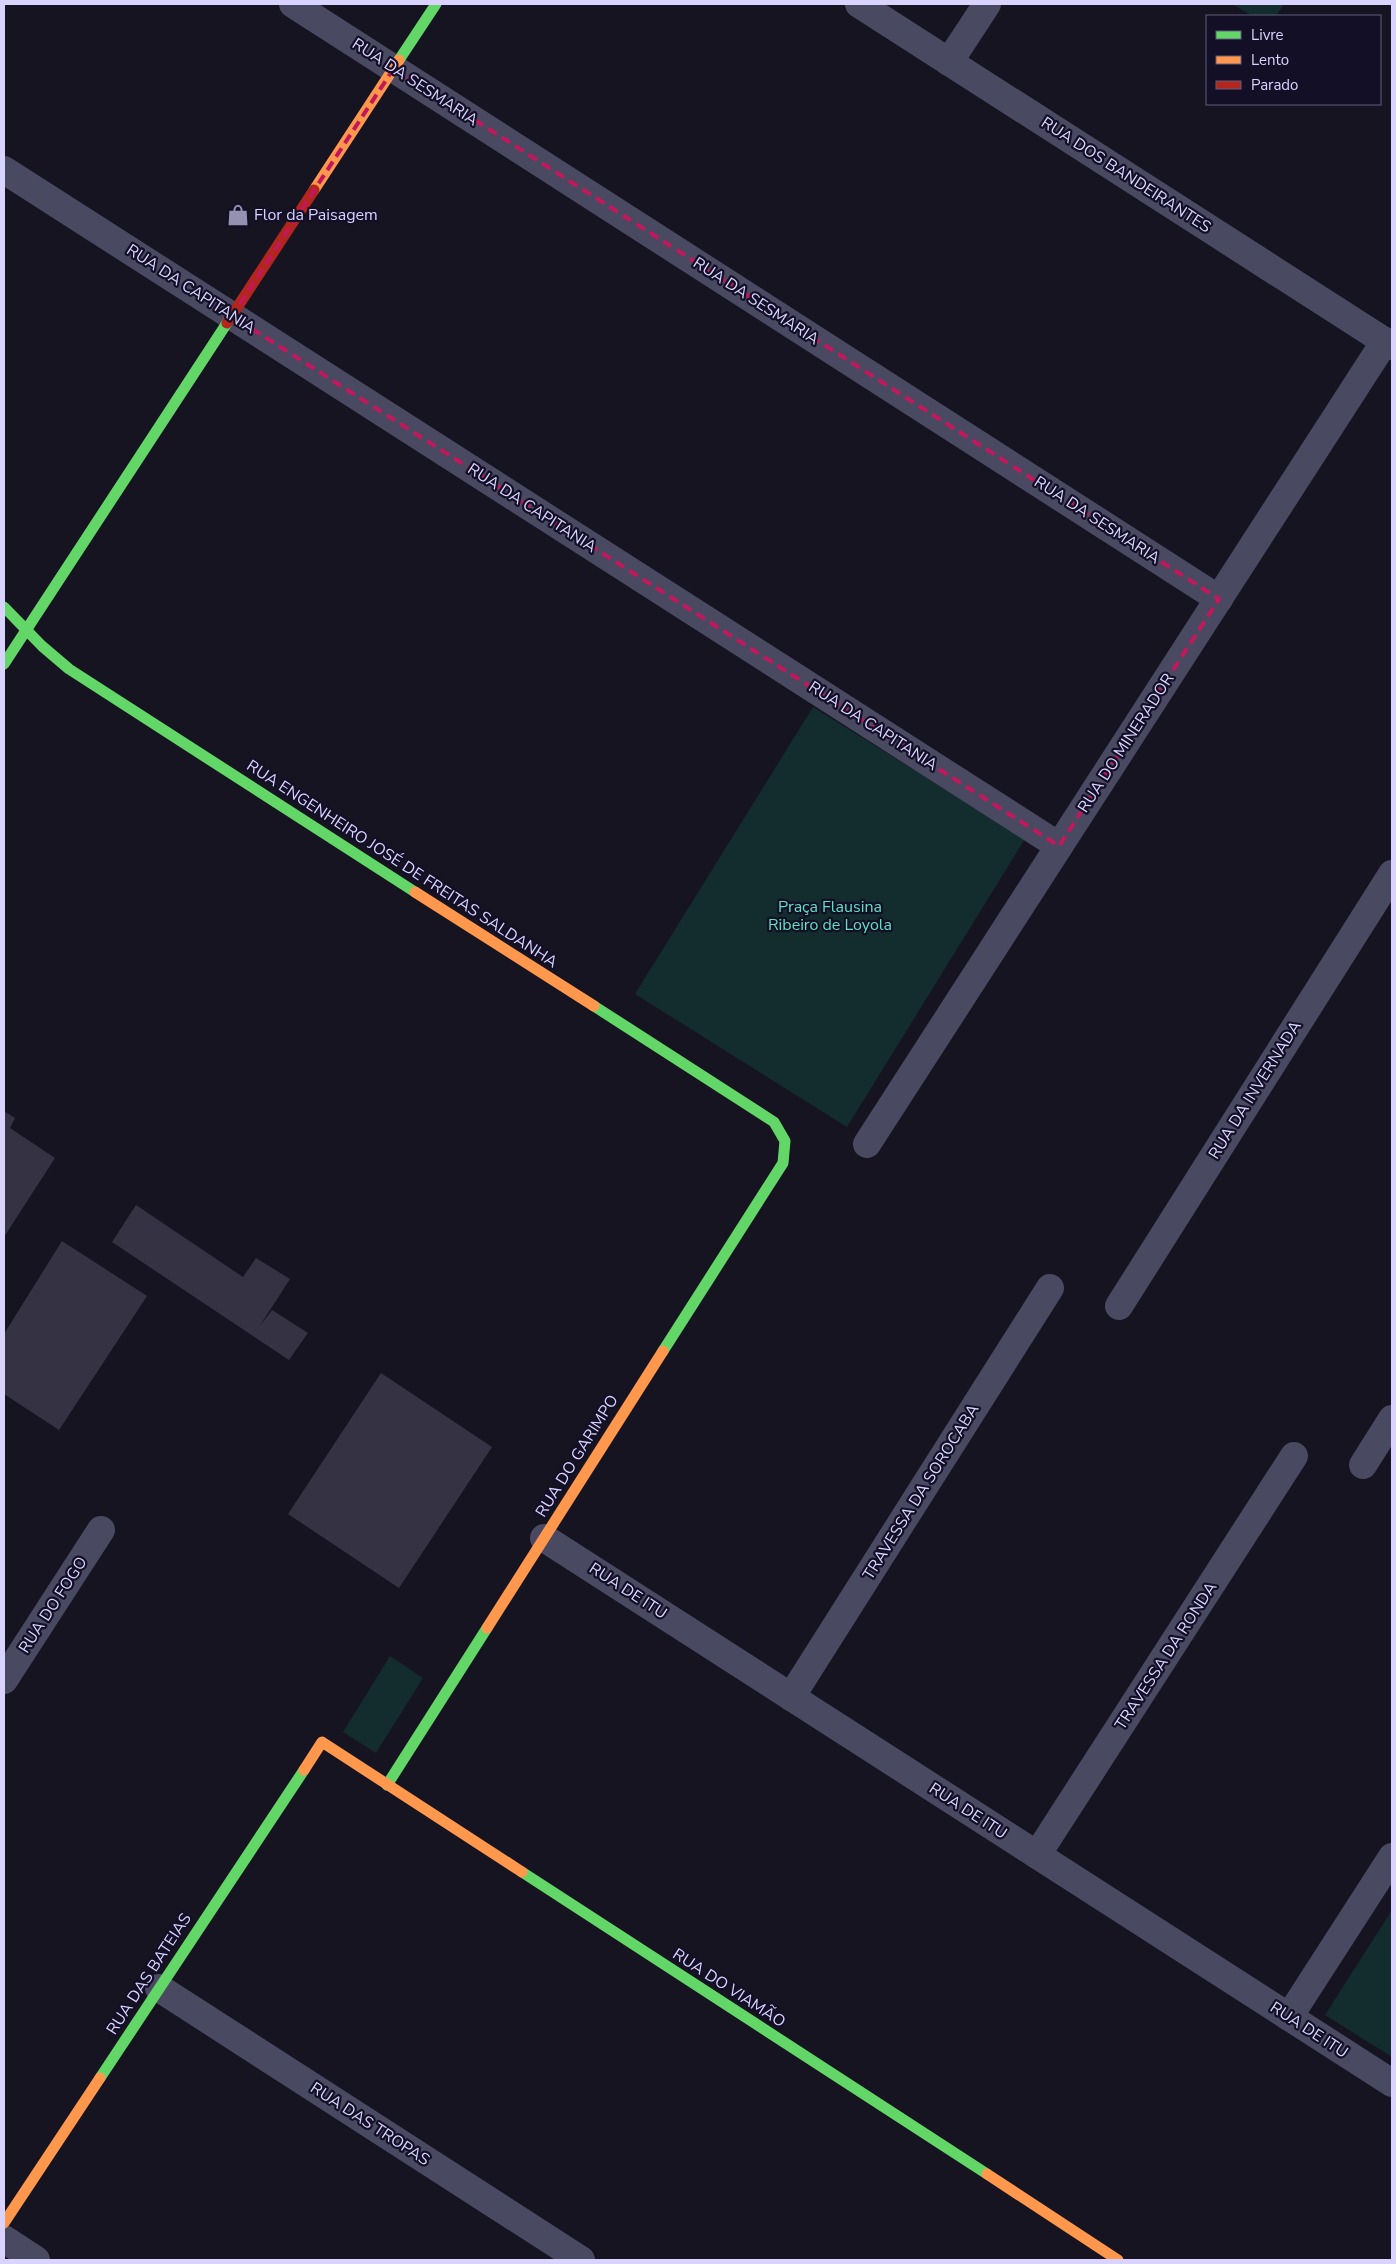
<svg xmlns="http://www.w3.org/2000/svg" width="1396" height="2264" font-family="'Nunito Sans',sans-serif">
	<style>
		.green { fill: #132c2d }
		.building { fill: #343243 }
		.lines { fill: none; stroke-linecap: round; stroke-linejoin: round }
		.street { stroke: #4a4962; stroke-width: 28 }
		.fast { stroke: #63d668; stroke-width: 11 }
		.slow { stroke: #ff974d; stroke-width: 11 }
		.jam { stroke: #b3261e; stroke-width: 11 }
		.marked { fill: none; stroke: #c2185b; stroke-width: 4; stroke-dasharray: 10 6; stroke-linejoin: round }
		.labels { text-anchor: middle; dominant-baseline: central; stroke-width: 4.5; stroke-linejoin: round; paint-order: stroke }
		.street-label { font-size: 16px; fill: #d9d4ff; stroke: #130f26 }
		.poi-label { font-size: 16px; fill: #d9d4ff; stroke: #130f26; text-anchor: start }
		.park-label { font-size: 16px; fill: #5fe0c0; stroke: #130f26 }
	</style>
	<rect width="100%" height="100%" fill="#161421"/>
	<g class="green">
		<path d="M1232,4H1284L1276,16H1252Z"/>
		<path d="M813,707L1025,839L847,1127L635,994Z"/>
		<path d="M390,1656L423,1678L376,1753L343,1732Z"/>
		<path d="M1392,1910V2057L1325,2015Z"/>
	</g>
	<g class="building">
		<path d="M4,1111L15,1118L10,1128L55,1158L4,1237Z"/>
		<path d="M136,1205L243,1277L256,1258L290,1279L259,1327L272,1310L308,1333L289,1360L112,1242Z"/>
		<path d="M62,1241L147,1296L59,1430L4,1394V1334Z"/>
		<path d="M381,1373L492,1447L399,1588L288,1514Z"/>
	</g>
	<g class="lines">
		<g class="street">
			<path d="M293,4L1219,599"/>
			<path d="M859,4L1392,346"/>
			<path d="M949,62L987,4"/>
			<path d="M4,170L1059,846"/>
			<path d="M867,1144L1385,341"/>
			<path d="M1119,1306L1392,874"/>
			<path d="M1363,1465L1392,1419"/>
			<path d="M544,1538L1392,2083"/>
			<path d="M4,1680L101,1530"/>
			<path d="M791,1697L1050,1288"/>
			<path d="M1037,1855L1294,1456"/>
			<path d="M159,1988L581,2260"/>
			<path d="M1289,2017L1392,1857"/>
			<path d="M4,2239L36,2260"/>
		</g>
		<g class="fast">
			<path d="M399,60L436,4"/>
			<path d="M4,607L42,646L69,669L415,892"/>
			<path d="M4,664L227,323"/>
			<path d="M594,1006L774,1122L785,1141L783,1163L663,1351"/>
			<path d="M387,1785L487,1628"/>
			<path d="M522,1872L987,2174"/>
			<path d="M100,2078L304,1770"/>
		</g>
		<g class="slow">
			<path d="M314,190L399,60"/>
			<path d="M415,892L594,1006"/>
			<path d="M487,1628L663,1351"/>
			<path d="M304,1770L322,1742L522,1872"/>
			<path d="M987,2174L1118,2260"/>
			<path d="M4,2223L100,2078"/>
		</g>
		<path class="jam" d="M227,323L314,190"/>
	</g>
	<path class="marked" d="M394,68L1219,599L1059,846L232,316Z"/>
	<defs>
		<g id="shop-bare" transform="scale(1.725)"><path d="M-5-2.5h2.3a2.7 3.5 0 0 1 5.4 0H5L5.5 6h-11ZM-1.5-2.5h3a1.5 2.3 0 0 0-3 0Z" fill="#9591b1" stroke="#130f26" stroke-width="2.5" paint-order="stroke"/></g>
	</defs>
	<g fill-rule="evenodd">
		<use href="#shop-bare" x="238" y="215"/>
	</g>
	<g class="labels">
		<g class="street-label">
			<text transform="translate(415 82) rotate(33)">RUA DA SESMARIA</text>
			<text transform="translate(1126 175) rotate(33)">RUA DOS BANDEIRANTES</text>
			<text transform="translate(191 289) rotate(33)">RUA DA CAPITANIA</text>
			<text transform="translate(756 301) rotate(33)">RUA DA SESMARIA</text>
			<text transform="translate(532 508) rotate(33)">RUA DA CAPITANIA</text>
			<text transform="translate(1097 520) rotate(33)">RUA DA SESMARIA</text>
			<text transform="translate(873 726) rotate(33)">RUA DA CAPITANIA</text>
			<text transform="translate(1126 743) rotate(-57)">RUA DO MINERADOR</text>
			<text transform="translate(402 864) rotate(33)">RUA ENGENHEIRO JOSÉ DE FREITAS SALDANHA</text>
			<text transform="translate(1255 1090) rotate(-58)">RUA DA INVERNADA</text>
			<text transform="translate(577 1456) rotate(-58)">RUA DO GARIMPO</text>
			<text transform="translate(921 1492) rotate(-58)">TRAVESSA DA SOROCABA</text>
			<text transform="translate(628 1591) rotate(33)">RUA DE ITU</text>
			<text transform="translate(53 1605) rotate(-57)">RUA DO FOGO</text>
			<text transform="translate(1166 1656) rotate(-57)">TRAVESSA DA RONDA</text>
			<text transform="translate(968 1811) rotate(33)">RUA DE ITU</text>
			<text transform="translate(149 1974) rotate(-57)">RUA DAS BATEIAS</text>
			<text transform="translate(729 1988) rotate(33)">RUA DO VIAMÃO</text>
			<text transform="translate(1309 2030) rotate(33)">RUA DE ITU</text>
			<text transform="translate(370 2124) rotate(33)">RUA DAS TROPAS</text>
		</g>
		<g class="poi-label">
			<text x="254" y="215">Flor da Paisagem</text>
		</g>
		<g class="park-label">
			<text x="830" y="907">Praça Flausina<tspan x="830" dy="18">Ribeiro de Loyola</tspan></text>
		</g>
	</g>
	<rect width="1396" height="2264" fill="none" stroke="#d9d4ff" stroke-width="10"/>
	<rect x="1206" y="15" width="175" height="90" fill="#130f26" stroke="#625e7d"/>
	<rect x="1216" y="31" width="25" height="8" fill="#63d668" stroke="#625e7d"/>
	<text x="1251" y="40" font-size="15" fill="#d9d4ff">Livre</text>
	<rect x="1216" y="56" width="25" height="8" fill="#ff974d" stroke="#625e7d"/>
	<text x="1251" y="65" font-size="15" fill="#d9d4ff">Lento</text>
	<rect x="1216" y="81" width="25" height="8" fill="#b3261e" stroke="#625e7d"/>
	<text x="1251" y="90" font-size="15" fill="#d9d4ff">Parado</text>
</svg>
